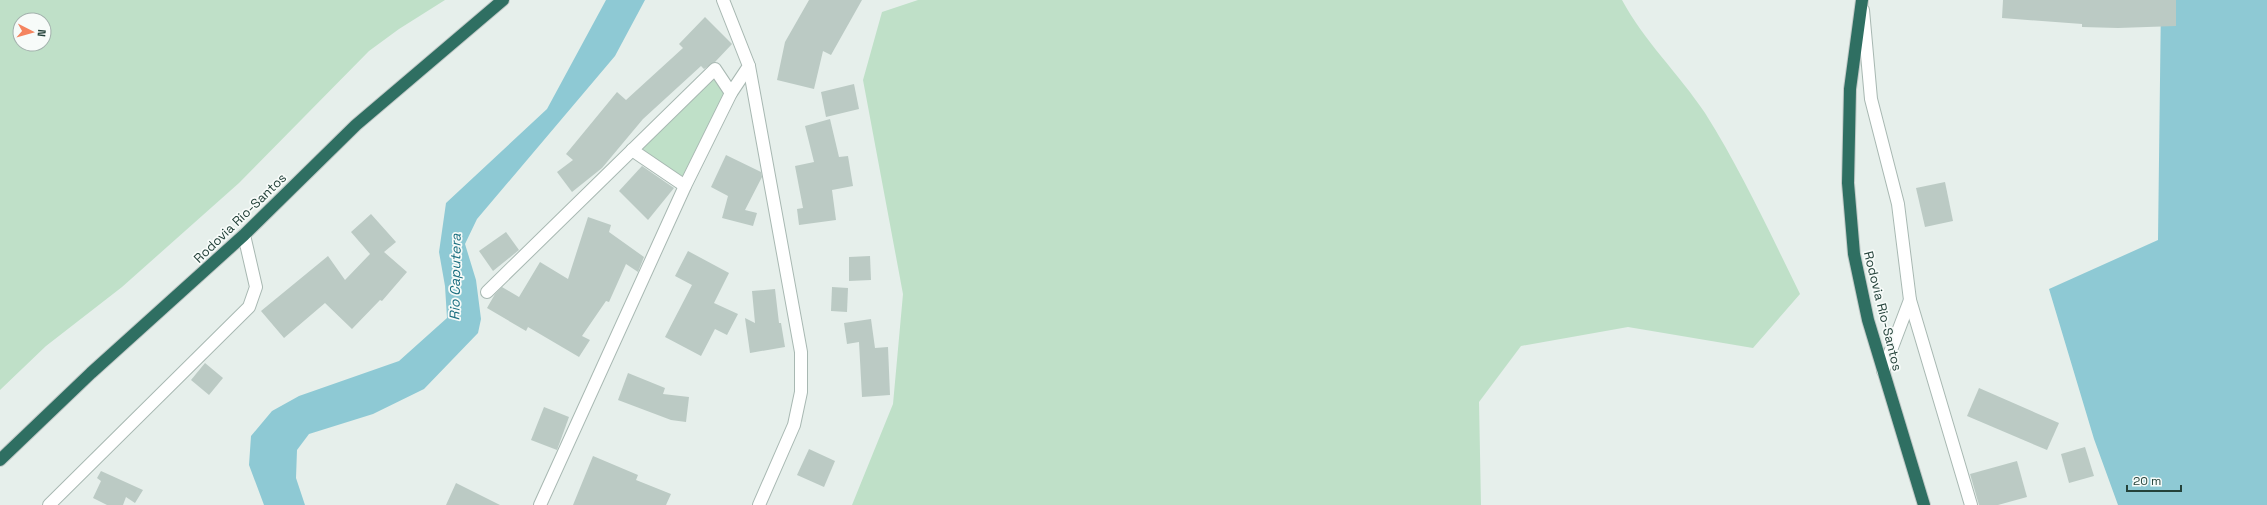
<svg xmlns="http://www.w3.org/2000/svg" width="2267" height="505" font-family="'Space Grotesk',sans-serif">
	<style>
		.green { fill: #bfe0c8; fill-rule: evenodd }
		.water { fill: #8ec9d4 }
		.building { fill: #bbcac4 }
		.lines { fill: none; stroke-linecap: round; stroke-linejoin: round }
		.minor-casing { stroke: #a8b8b2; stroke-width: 14 }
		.highway-casing { stroke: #c2cac8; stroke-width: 14 }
		.minor { stroke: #fff; stroke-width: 12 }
		.highway { stroke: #2f6f62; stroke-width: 12 }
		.labels { text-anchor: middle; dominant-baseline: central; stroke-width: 3.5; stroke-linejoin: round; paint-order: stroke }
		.street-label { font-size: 13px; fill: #24423a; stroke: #f7fbf9 }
		.water-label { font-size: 14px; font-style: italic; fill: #1c6f80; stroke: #f7fbf9 }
	</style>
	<rect width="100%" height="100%" fill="#e6efeb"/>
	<g class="green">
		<path d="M0,0H445L399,29L369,51L239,183L122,287L46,346L0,390ZM20,20H44V44H20Z"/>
		<path d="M918,0H1622C1644,41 1679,74 1705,113C1741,170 1770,233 1800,294L1753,348L1628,327L1521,346L1479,402L1481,505H852L893,404L903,294L863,80L882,12Z"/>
		<path d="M715,75L727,93L682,180L639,150Z"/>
	</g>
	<g class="water">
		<path d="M606,0H645L615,56L477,219L465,244L476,280L481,319L478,333L424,389L373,414L309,434L297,450L296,478L305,505H264L249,465L251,436L272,411L299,396L399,361L447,318L445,286L439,252L446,203L547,109Z"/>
		<path d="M2161,0H2267V505H2118L2094,439L2049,289L2158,240Z"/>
	</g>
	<g class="building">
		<path d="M809,0H862L831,55L823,51L814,89L777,80L785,42Z"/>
		<path d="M2003,0H2176V26L2118,28L2082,27V24L2002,18Z"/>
		<path d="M705,17L732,44L715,62L704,69L701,66L643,119L602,168L572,192L557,172L573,160L566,154L617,92L626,100L683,48L679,44Z"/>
		<path d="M854,84L859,109L826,117L821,92Z"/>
		<path d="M830,119L839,157L848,156L853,186L832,190L836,220L799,225L797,209L803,208L795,166L814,162L805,126Z"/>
		<path d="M726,155L761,172L762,177L745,210L757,213L753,226L722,218L728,196L711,187Z"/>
		<path d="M642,166L674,188L648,220L619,191Z"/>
		<path d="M1945,182L1953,221L1925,227L1916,188Z"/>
		<path d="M371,214L396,242L384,252L407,272L382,301L380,300L352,329L325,303L284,338L261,311L328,256L345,280L370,254L351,232Z"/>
		<path d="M588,217L611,225L609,232L644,257L638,272L626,264L609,302L606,301L582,336L590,340L579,357L528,327L526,331L487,308L495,294L502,287L519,297L540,262L568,279Z"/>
		<path d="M506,232L519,250L493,271L479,251Z"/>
		<path d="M688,251L729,273L714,303L738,314L727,335L715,329L701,356L665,337L692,285L675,276Z"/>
		<path d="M870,256L871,280L849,281V257Z"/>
		<path d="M832,287L848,288L847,312L831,311Z"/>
		<path d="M775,289L779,323H781L785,347L750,353L745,318L755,323L752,291Z"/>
		<path d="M871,319L875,348L888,347L890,395L862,397L859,342L847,344L844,323Z"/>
		<path d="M205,363L223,378L209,395L191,380Z"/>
		<path d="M628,373L665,388L663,394L689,397L686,422L671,420L618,400Z"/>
		<path d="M1979,388L2059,423L2047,450L1967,416Z"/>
		<path d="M544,407L569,417L557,450L531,440Z"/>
		<path d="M2085,447L2094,476L2069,483L2061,454Z"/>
		<path d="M809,449L835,461L824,487L797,475Z"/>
		<path d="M593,456L638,475L636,480L671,494L666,505H573Z"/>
		<path d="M2017,461L2027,497L1998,505H1979L1970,474Z"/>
		<path d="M101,471L143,490L135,503L126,497L123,505H107L93,498L101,481L97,478Z"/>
		<path d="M456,483L500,505H446Z"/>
	</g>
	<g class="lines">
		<g class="minor-casing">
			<g id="minor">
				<path d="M1863,10L1871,99L1898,204L1910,300L1971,505"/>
				<path d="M749,66L801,352V392L794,425L759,505"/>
				<path d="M632,150L685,186"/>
				<path d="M487,292L715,69L731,93"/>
				<path d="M1883,371L1910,300"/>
				<path d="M49,505L249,307L256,287L244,235"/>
				<path d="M540,505L685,186L731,93L749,66L723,0"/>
			</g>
		</g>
		<g class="highway-casing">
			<g id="highway">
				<path d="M1862,0L1850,89L1848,183L1854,254L1868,320L1924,505"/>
				<path d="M0,460L91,373L244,235L356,125L503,0"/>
			</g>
		</g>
		<use href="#minor" class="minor"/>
		<use href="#highway" class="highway"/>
	</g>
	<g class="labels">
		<g class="street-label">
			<text transform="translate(240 218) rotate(-44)">Rodovia Rio-Santos</text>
			<text transform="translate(1883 311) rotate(76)">Rodovia Rio-Santos</text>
		</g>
		<g class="water-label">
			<text transform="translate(455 277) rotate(-89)">Rio Caputera</text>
		</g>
	</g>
	<g transform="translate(32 32) rotate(96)"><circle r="19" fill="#f7fbf9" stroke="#a3b1ad"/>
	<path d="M0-3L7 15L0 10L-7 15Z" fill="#f4845f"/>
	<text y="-6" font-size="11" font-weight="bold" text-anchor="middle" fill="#24423a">N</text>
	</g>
	<path d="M2127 485v6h54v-6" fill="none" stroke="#24423a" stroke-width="2"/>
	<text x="2133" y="485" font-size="12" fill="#24423a" stroke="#f7fbf9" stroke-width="3" paint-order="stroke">20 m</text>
</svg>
